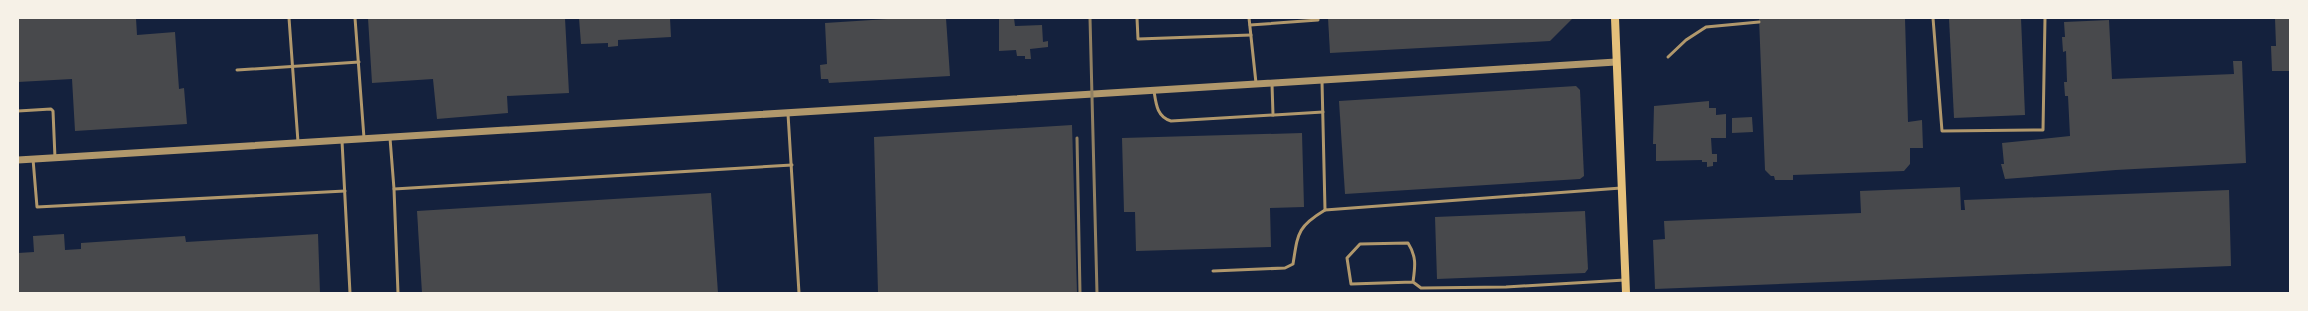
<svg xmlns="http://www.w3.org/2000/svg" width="2308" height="311" font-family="'Sofia Sans Condensed',sans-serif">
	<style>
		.building { fill: #48494c }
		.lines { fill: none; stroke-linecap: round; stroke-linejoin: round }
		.service { stroke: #b1986c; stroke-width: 3 }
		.tertiary { stroke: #b1986c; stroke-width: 7 }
		.secondary { stroke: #e5c07b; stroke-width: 8 }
		.rail { stroke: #918062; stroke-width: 3 }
	</style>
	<rect width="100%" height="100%" fill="#14213d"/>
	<g class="building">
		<path d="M18,18H136L137,35L175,32L179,89L184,88L187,124L75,131L72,79L18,82Z"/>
		<path d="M368,18H565L569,93L507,96L508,113L437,119L433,79L372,83Z"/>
		<path d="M579,18H670L671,37L618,40V46L608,47V43L581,44Z"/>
		<path d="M903,18H946L950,76L829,83L828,79H821L820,65L827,64L825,23Z"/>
		<path d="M999,18H1014L1015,26L1042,25L1043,42L1048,41V47L1030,49L1031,59H1025V56H1017L1016,50L999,51Z"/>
		<path d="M1328,18H1573L1550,41L1330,53Z"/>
		<path d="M1759,18H1905L1908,122L1922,120L1923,148H1910V164L1904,171L1793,175V180H1775L1774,176H1771L1765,170Z"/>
		<path d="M1949,18H2021L2025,115L1954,118Z"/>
		<path d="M2275,18H2290V71H2272L2271,46H2276Z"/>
		<path d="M2109,20L2112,79L2234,74L2233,61H2242L2246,163L2116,170L2005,179L2001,164H2004L2002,143L2070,136L2068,96H2065L2064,82H2067L2066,51L2063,52L2062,37H2065L2064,22Z"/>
		<path d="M1576,86L1580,90L1584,176L1580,179L1345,194L1339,101Z"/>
		<path d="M1709,101V108H1716V115L1726,114V138H1711L1712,154H1717V162H1713V166L1707,167V162H1702V160L1656,161V144H1653L1654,106Z"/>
		<path d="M1752,117L1753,132L1732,133V118Z"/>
		<path d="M1072,125L1077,293H878L874,137Z"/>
		<path d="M1302,133L1304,207L1270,208L1271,247L1136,251L1135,212H1124L1122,138Z"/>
		<path d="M1960,187L1961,210H1965L1964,200L2229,190L2231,266L1655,289L1653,240L1665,239L1664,221L1861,213L1860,191Z"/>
		<path d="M711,193L718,293H422L417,211Z"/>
		<path d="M1585,211L1588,269L1585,273L1437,279L1435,217Z"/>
		<path d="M64,234L65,250L81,249V243L185,236L186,242L318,234L320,293H18V253L34,252L33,236Z"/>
	</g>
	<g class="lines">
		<g class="service">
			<path d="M289,18L298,142"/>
			<path d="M355,18L364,138"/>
			<path d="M1137,18L1138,39L1251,35"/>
			<path d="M1249,18L1256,83"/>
			<path d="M1933,18L1942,131L2043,130L2045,18"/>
			<path d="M1250,25L1318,20V18"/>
			<path d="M1668,57L1686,40L1706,27L1759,22"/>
			<path d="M237,70L359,62"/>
			<path d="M1322,81L1325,210L1621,188"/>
			<path d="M1272,84L1273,115"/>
			<path d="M1154,91C1156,104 1157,117 1171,121L1323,112"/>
			<path d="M18,111L51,109L53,111L55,158"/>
			<path d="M788,114L799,293"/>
			<path d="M390,138L394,189"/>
			<path d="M342,141L350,293"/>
			<path d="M33,159L37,207L345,191"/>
			<path d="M1213,271L1285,268L1293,264C1298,233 1297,227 1325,210"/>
			<path d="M1413,282C1415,267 1417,257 1408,243L1360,244L1347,258L1351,284L1413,282L1421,288L1506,287L1625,280"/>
			<path d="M398,293L394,189L792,165"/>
		</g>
		<path class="tertiary" d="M18,160L1616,62"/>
		<path class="secondary" d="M1615,18L1626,293"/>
		<g class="rail">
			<path d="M1090,18L1097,293"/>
			<path d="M1077,138L1080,293"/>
		</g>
	</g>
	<rect width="2308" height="311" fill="none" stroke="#f6f1e7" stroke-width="38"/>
</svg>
